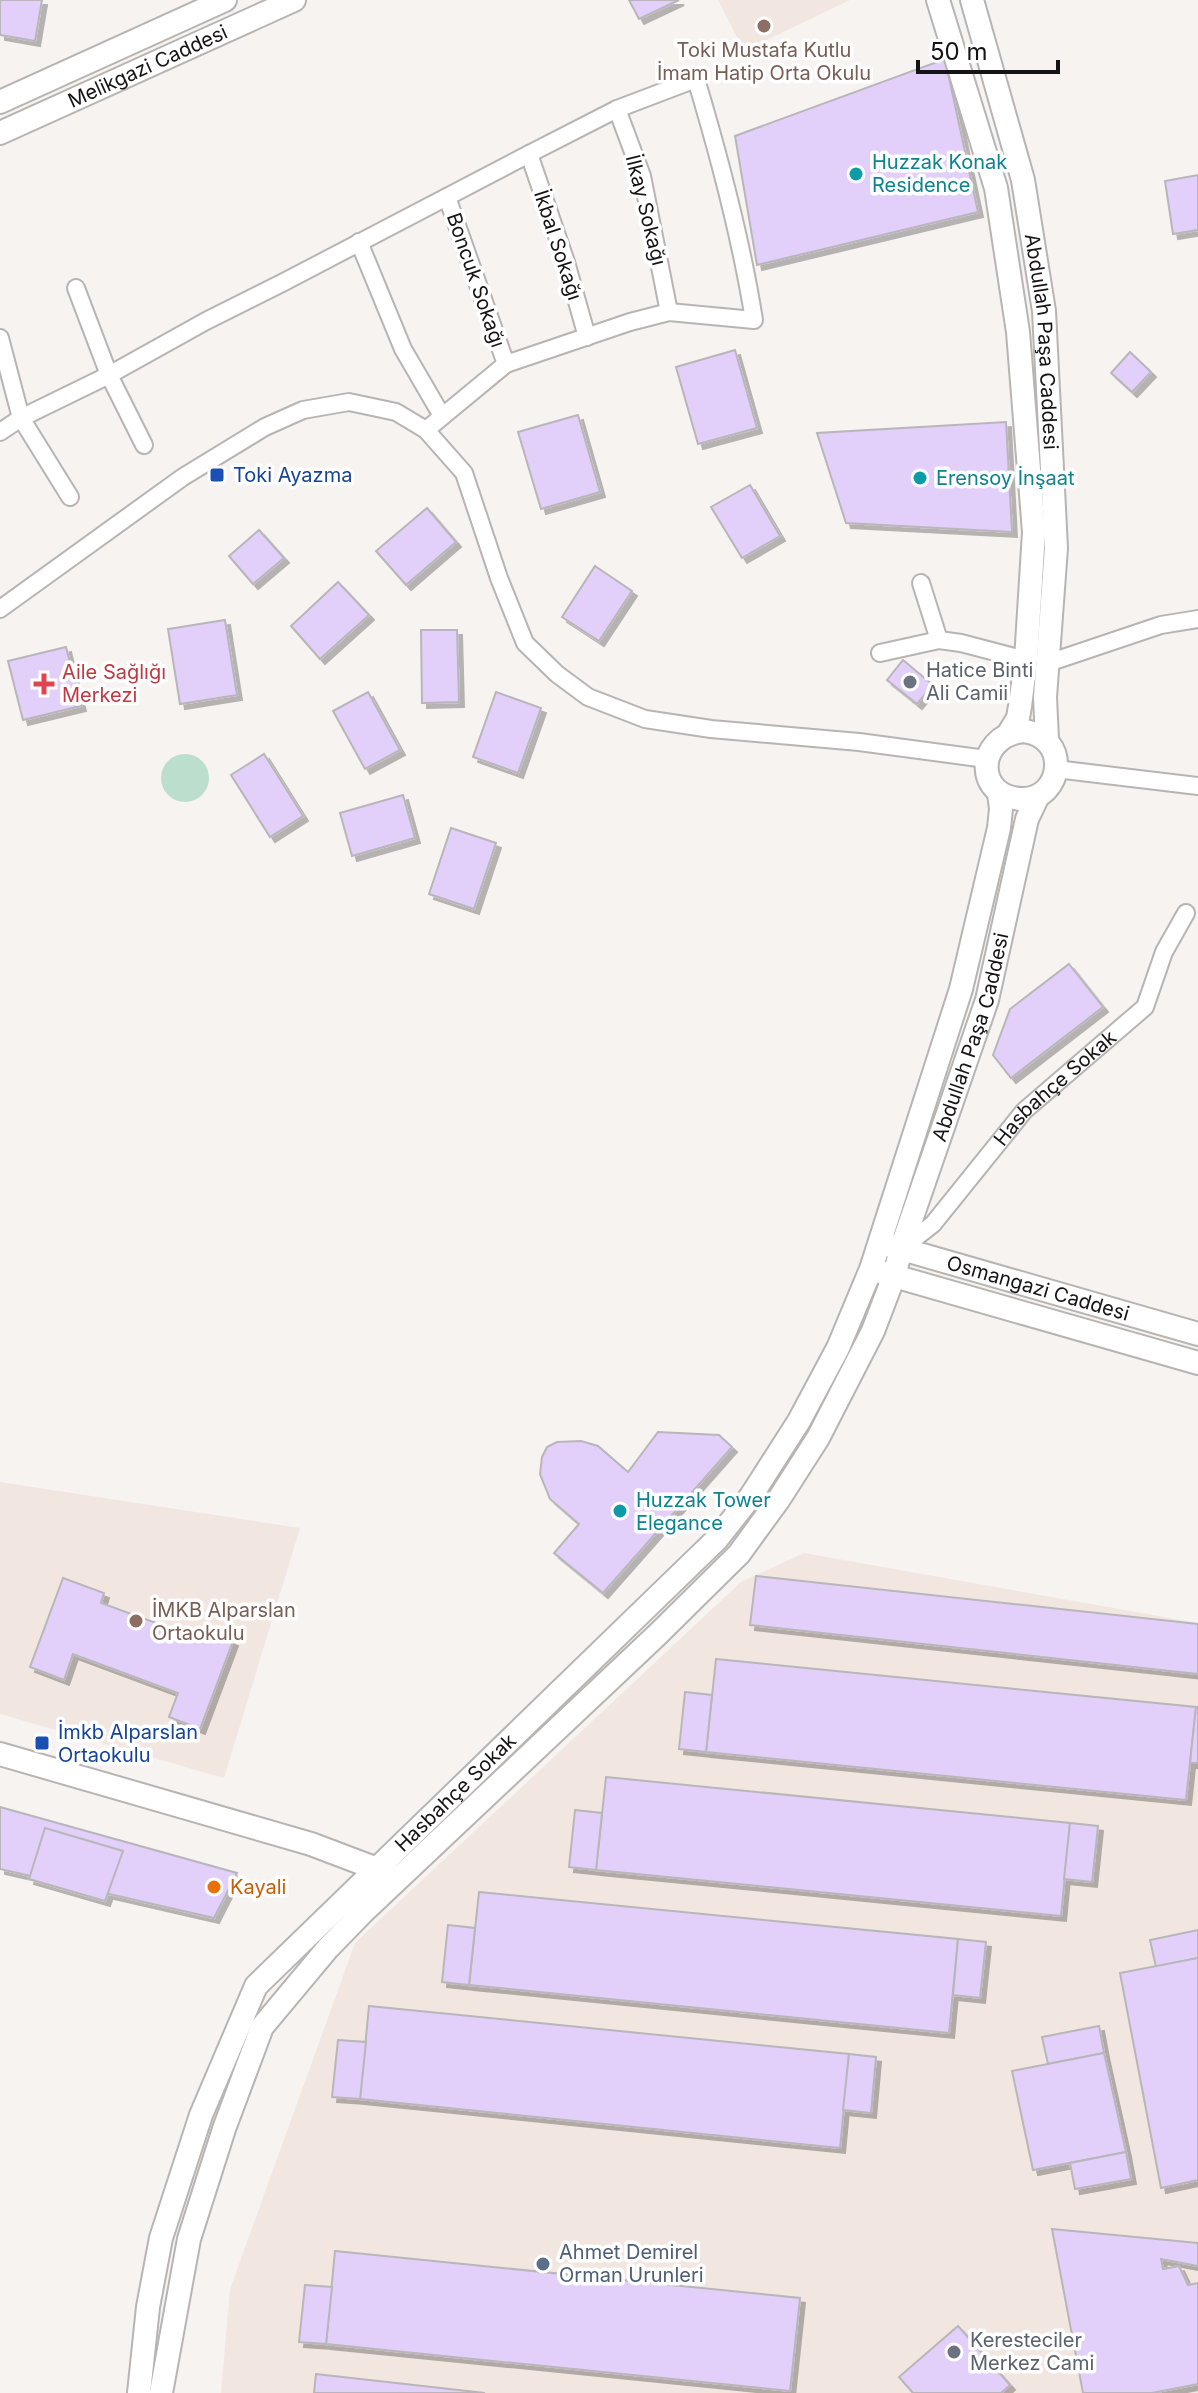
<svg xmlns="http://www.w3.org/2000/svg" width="1198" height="2393" font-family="Inter,sans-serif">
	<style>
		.built { fill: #f2e6e1 }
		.green { fill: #bbdfcc }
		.building { fill: #e2d0fa; stroke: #b8b6ba; stroke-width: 2; filter: url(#shadow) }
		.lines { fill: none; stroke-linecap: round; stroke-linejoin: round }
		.street-casing { stroke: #b8b4b2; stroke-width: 20 }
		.secondary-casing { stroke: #b8b4b2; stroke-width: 26 }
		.street { stroke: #fff; stroke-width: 16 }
		.secondary { stroke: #fff; stroke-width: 22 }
		.education-dot { fill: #8d6e63; stroke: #fff; stroke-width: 3 }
		.culture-dot { fill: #0f9aa8; stroke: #fff; stroke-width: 3 }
		.transit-dot { fill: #1a4fb4; stroke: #fff; stroke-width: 3 }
		.worship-dot { fill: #6b7280; stroke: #fff; stroke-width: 3 }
		.health-dot { fill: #e0444e; stroke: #fff; stroke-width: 3 }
		.food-dot { fill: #e8710a; stroke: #fff; stroke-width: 3 }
		.service-dot { fill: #5c6f8a; stroke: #fff; stroke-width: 3 }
		.labels { text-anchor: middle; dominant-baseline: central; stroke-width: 7; stroke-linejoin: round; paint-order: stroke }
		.education-label { font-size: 20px; fill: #785e54; stroke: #fff }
		.street-label { font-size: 20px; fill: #151313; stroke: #fff }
		.culture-label { font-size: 20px; fill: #0d838f; stroke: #fff; text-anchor: start }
		.transit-label { font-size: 20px; fill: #164399; stroke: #fff; text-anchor: start }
		.worship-label { font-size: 20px; fill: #5b616d; stroke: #fff; text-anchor: start }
		.health-label { font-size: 20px; fill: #be3a42; stroke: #fff; text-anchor: start }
		.food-label { font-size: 20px; fill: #c56008; stroke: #fff; text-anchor: start }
		.service-label { font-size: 20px; fill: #4e5e75; stroke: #fff; text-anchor: start }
	</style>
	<defs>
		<filter id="shadow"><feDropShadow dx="5" dy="5" stdDeviation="0" flood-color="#0004"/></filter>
	</defs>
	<rect width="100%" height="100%" fill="#f7f3f1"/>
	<g class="built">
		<path d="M718,0H850L744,51Z"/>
		<path d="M0,1482L300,1528L224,1778L0,1714Z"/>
		<path d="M804,1553L1198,1623V2393H221L230,2289L355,1943L741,1582Z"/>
	</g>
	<circle class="green" cx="185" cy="778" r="24"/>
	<g class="building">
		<path d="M0,0H42L35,41L0,35Z"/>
		<path d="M629,0H679L639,19Z"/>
		<path d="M945,59L978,212L757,265L735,136Z"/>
		<path d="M1198,175V230L1173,234L1165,181Z"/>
		<path d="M735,350L757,428L698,444L676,367Z"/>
		<path d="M1130,352L1151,372L1132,392L1111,373Z"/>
		<path d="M578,415L600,492L541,509L518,432Z"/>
		<path d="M1006,422L1012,532L846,523L817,433Z"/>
		<path d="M750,485L780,536L742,558L711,507Z"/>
		<path d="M427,508L456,542L406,585L376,551Z"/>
		<path d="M259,530L284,558L253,584L229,556Z"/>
		<path d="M595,566L632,591L599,641L562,617Z"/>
		<path d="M338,582L369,615L320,659L291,626Z"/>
		<path d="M225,620L237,695L180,704L168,629Z"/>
		<path d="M421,630H457L459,702L422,703Z"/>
		<path d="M66,647L81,706L23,720L8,661Z"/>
		<path d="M903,660L933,685L917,704L887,680Z"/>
		<path d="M368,692L400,750L365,769L333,711Z"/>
		<path d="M496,692L541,708L518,773L473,757Z"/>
		<path d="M264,754L303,816L270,837L231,775Z"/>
		<path d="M403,795L415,838L352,856L340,813Z"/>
		<path d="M451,828L496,843L474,909L429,894Z"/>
		<path d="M1069,964L1103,1007L1011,1078L993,1055L1010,1009Z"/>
		<path d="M658,1432L719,1435L732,1447L603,1593L554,1553L579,1524L550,1499L540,1474L542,1457L547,1447L557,1442L581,1441L598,1446L628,1472Z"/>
		<path d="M756,1576L1198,1624V1674L750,1625Z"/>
		<path d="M63,1578L104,1593L101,1603L205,1641L209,1632L233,1641L200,1729L169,1717L178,1693L73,1654L64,1680L30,1667Z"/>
		<path d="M716,1659L1196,1707L1186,1800L706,1752Z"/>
		<path d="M685,1692L712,1695L706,1752L679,1749Z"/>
		<path d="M1196,1707H1198V1763H1190Z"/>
		<path d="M606,1777L1070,1823L1061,1916L596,1870Z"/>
		<path d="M0,1807L237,1873L214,1918L0,1869Z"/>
		<path d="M575,1810L602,1813L596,1870L569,1867Z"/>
		<path d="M1070,1823L1098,1826L1092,1882L1064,1879Z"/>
		<path d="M45,1828L123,1851L105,1901L29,1879Z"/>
		<path d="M479,1892L958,1939L949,2033L469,1985Z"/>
		<path d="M448,1925L475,1928L469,1985L442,1982Z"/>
		<path d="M1198,1930V1958L1156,1967L1150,1940Z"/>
		<path d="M958,1939L986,1942L980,1998L953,1995Z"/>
		<path d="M1198,1958V2180L1161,2188L1120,1973Z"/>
		<path d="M369,2006L849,2054L840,2148L360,2099Z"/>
		<path d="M1099,2026L1104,2053L1048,2064L1042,2037Z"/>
		<path d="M338,2040L366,2042L360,2099L332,2097Z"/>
		<path d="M1104,2053L1126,2152L1033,2170L1012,2071Z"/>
		<path d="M849,2054L876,2057L871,2113L843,2110Z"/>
		<path d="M1126,2152L1131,2179L1075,2189L1070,2163Z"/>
		<path d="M1052,2229L1198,2243V2266L1161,2259L1163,2269L1179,2266L1188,2285L1198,2283V2384L1152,2393H1083Z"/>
		<path d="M335,2251L800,2298L790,2391L326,2344Z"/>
		<path d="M305,2285L332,2287L326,2344L299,2342Z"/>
		<path d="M958,2326L1010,2385L1001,2393H913L899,2377Z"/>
		<path d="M316,2374L485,2393H314Z"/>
	</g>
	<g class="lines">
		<g class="street-casing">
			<g id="street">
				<path d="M617,109L642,176L669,312"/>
				<path d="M529,154L566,262L587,337"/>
				<path d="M447,197L506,364"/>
				<path d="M359,242L403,349L442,416"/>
				<path d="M76,288L109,375L144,445"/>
				<path d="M0,338L21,418L70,497"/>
				<path d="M0,432L21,418L109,375L206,321L282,283L529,154L617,109L696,79C720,159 741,238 754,320L669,312L630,322L506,364L426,430"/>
				<path d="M921,583L939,640"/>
				<path d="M0,609L183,477L265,427L303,410L349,402L396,412L426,430L464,473L499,578L525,643L557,674L588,697L645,719L711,729L859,742L986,759"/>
				<path d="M880,653L939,640L961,643L1026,660"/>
				<path d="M1048,663L1161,625L1198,619"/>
				<path d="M1056,769L1198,786"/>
				<path id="s1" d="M901,1249L933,1224L1024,1111L1145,1007L1164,952L1186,913"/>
			</g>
		</g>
		<g class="secondary-casing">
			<g id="secondary">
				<path d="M938,0L996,188L1018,332L1034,532L1026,660L1020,706L1018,718L1009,733"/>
				<path id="s2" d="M972,0L1023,180L1044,311L1056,548L1045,697L1047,739"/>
				<path d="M0,102L225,0"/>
				<path id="s3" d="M0,133L294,0"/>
				<path d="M1023,731C1071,736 1063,799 1023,799C975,799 974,737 1023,731Z"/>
				<path id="s4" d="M888,1245L1198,1334"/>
				<path d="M880,1272L1198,1363"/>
				<path d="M0,1754L311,1844L377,1869L388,1875"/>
				<path id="s5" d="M139,2393L148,2307L161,2238L201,2115L256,1986L717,1539L751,1496L799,1421L838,1348L871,1269L961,989L999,828L1001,809L999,793"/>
				<path id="s6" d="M161,2393L189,2239L224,2129L262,2027L328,1948L363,1912L657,1635L739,1554L779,1499L818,1438L873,1331L894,1276L901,1249L987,1000L1027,819L1038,796"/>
			</g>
		</g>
		<use href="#street" class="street"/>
		<use href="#secondary" class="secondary"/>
	</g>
	<g class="education-dot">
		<circle cx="764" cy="26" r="8"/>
		<circle cx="136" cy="1621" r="8"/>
	</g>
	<g class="culture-dot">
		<circle cx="856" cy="174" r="8"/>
		<circle cx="920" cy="478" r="8"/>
		<circle cx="620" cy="1511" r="8"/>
	</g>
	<g class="transit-dot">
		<rect x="209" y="467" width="16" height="16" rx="4"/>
		<rect x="34" y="1735" width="16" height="16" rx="4"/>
	</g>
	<g class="worship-dot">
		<circle cx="910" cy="682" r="8"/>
		<circle cx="954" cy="2352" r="8"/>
	</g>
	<path class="health-dot" d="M40 672h8v8h8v8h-8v8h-8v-8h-8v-8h8z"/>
	<circle class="food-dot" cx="214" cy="1887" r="8"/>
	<circle class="service-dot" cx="543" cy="2264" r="8"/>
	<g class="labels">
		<g class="education-label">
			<text x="764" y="50">Toki Mustafa Kutlu<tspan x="764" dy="23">İmam Hatip Orta Okulu</tspan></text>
			<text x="152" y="1610" text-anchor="start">İMKB Alparslan<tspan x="152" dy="23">Ortaokulu</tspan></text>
		</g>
		<g class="street-label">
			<text stroke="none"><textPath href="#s3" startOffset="162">Melikgazi Caddesi</textPath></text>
			<text transform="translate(646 210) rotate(76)">İlkay Sokağı</text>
			<text transform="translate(558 245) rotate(72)">İkbal Sokağı</text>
			<text transform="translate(476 280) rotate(71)">Boncuk Sokağı</text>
			<text stroke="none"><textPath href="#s2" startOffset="350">Abdullah Paşa Caddesi</textPath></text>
			<text stroke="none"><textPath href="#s6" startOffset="1624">Abdullah Paşa Caddesi</textPath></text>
			<text stroke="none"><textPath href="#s1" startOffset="224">Hasbahçe Sokak</textPath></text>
			<text stroke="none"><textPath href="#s4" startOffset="156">Osmangazi Caddesi</textPath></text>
			<text stroke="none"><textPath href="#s5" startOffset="704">Hasbahçe Sokak</textPath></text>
		</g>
		<g class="culture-label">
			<text x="872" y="162">Huzzak Konak<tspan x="872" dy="23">Residence</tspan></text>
			<text x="936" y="478">Erensoy İnşaat</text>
			<text x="636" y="1500">Huzzak Tower<tspan x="636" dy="23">Elegance</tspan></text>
		</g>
		<g class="transit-label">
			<text x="233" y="475">Toki Ayazma</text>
			<text x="58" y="1732">İmkb Alparslan<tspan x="58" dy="23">Ortaokulu</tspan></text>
		</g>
		<g class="worship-label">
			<text x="926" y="670">Hatice Binti<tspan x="926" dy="23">Ali Camii</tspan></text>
			<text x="970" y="2340">Keresteciler<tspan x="970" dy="23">Merkez Cami</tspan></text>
		</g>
		<g class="health-label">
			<text x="62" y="672">Aile Sağlığı<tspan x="62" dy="23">Merkezi</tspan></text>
		</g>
		<g class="food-label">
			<text x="230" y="1887">Kayali</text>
		</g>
		<g class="service-label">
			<text x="559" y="2252">Ahmet Demirel<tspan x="559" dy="23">Orman Urunleri</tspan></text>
		</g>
	</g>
	<path d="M918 60v12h140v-12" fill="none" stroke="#151313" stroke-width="4"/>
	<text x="930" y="60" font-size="24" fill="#151313" stroke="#ffffff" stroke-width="6" paint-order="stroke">50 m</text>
</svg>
